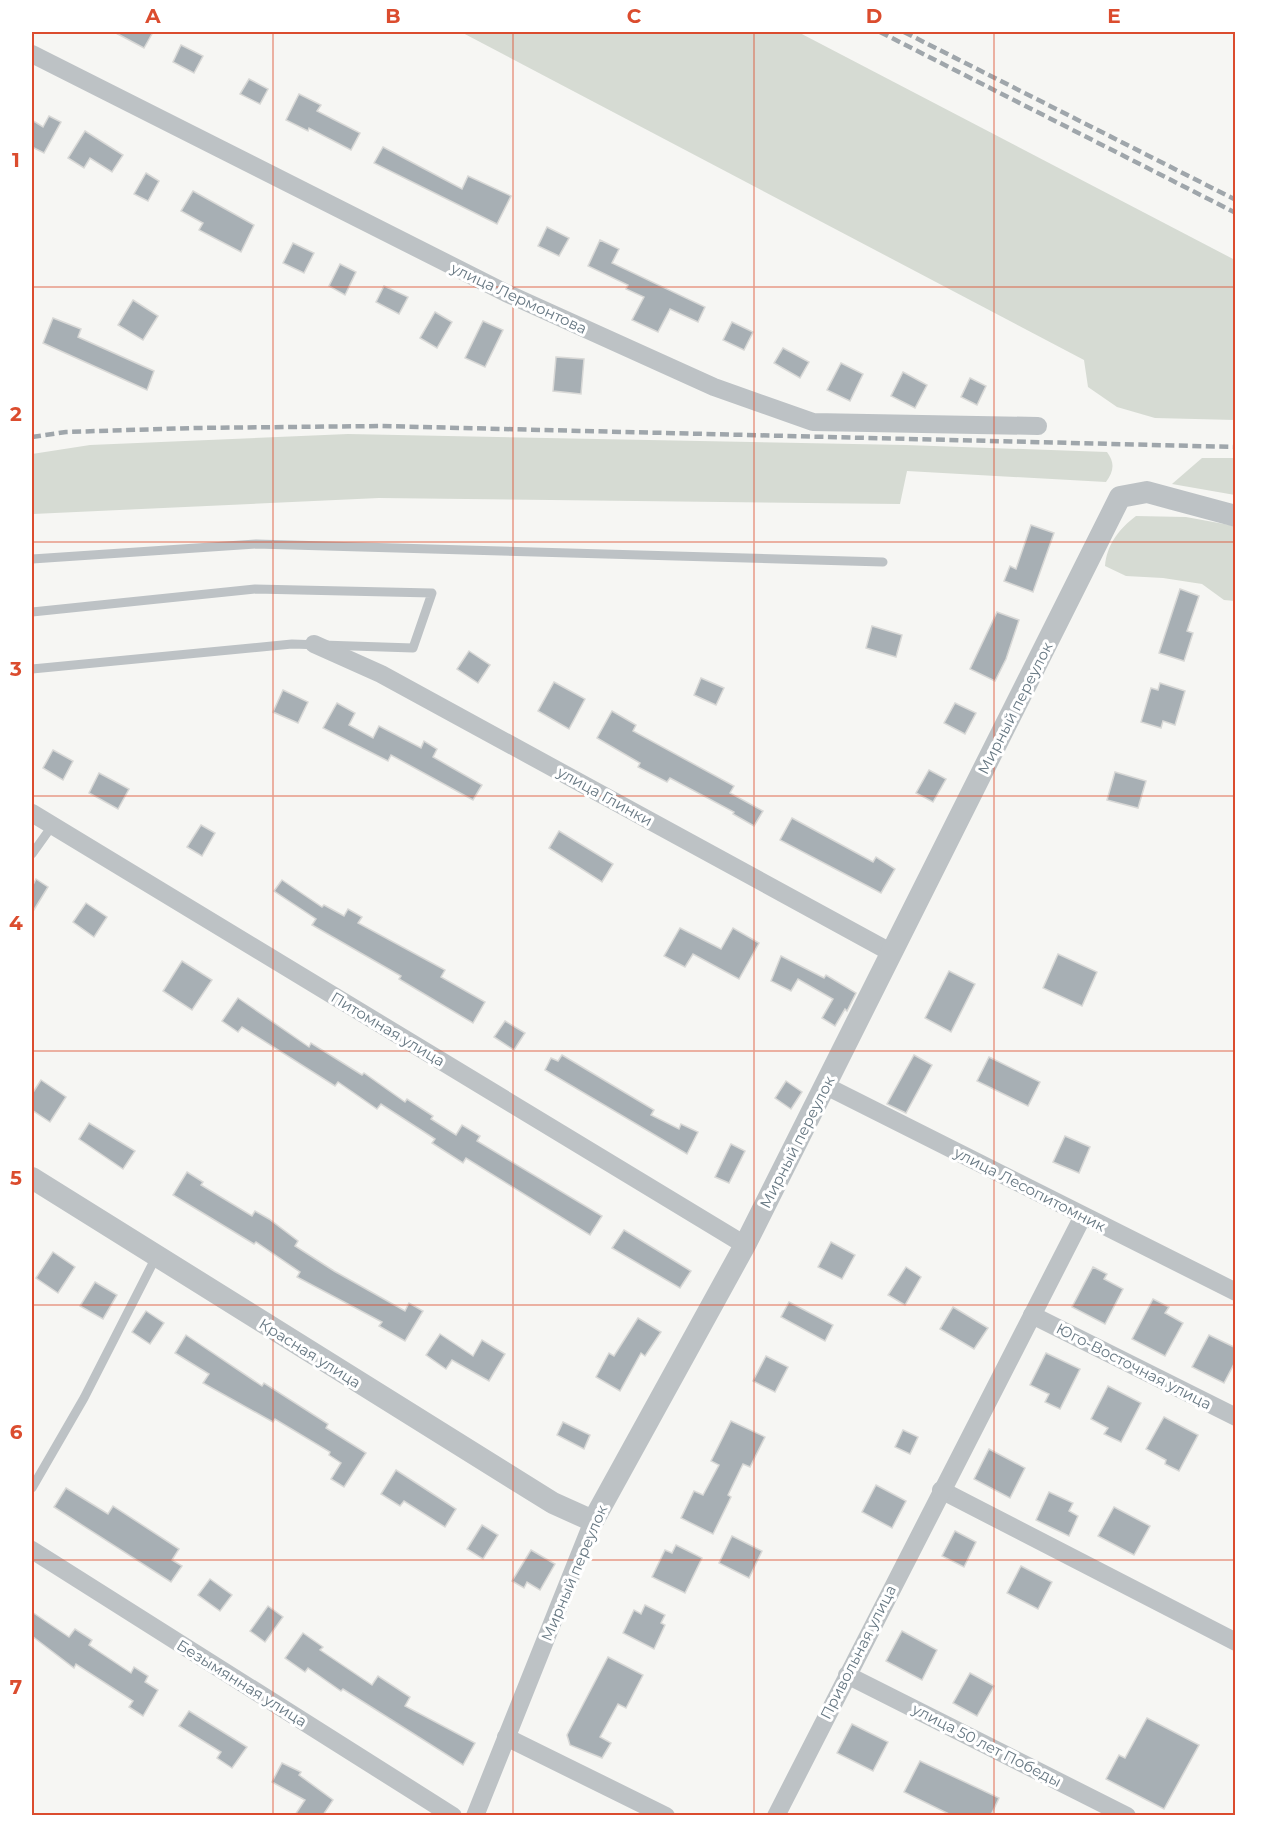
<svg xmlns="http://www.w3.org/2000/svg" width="1267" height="1847" font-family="Montserrat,sans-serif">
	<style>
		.green { fill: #d6dbd3 }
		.building { fill: #a7afb4; stroke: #d8d8d6; stroke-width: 1.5 }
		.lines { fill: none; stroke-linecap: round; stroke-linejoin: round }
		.service { stroke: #bdc2c5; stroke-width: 9 }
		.minor { stroke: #bdc2c5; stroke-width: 18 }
		.tertiary { stroke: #bdc2c5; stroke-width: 22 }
		.rail { stroke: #9fa6ab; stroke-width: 4.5; stroke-dasharray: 9 4.5; stroke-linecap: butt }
		.grid { fill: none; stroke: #db4c2e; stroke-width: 1.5; stroke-opacity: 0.55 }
		.labels { text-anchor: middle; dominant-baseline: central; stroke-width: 6; stroke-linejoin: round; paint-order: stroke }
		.street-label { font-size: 15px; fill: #677883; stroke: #fff }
		.neatline { fill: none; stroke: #db4c2e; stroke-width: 2 }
		.grid-label { font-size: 20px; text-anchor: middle; font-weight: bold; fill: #db4c2e }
	</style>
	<rect width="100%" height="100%" fill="#f6f6f3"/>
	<g class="green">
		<path d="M461,32H798L1235,260V420L1155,418L1117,407L1088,387L1084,360Z"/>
		<path d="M348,434L906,445L1107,452C1115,463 1114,471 1106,482L907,471L900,504L379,498L33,514L32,509V454L90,445Z"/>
		<path d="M1202,458H1235V495L1172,484Z"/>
		<path d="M1136,516L1186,517L1235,526V601L1224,600L1202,584L1163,578L1126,576L1105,566C1107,544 1119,529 1136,516Z"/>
	</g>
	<g class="building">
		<path d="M114,32H153L144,48Z"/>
		<path d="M181,45L203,56L194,73L173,62Z"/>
		<path d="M249,79L268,89L260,104L240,94Z"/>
		<path d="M299,94L321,105L317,111L360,133L351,150L309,128L308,131L286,120Z"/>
		<path d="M49,116L61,122L44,153L32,147V120L43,127Z"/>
		<path d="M85,131L123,155L112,172L90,158L84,168L68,158Z"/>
		<path d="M383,147L462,189L468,176L511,196L497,224L374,163Z"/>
		<path d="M146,173L159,181L148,201L134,194Z"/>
		<path d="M193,191L254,225L241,252L199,230L203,223L181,211Z"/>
		<path d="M547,227L569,238L559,256L538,246Z"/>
		<path d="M600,240L619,249L612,263L705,307L698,322L670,309L658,332L632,320L644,297L626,289L628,285L588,266Z"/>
		<path d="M293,243L314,253L304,273L283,263Z"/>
		<path d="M340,264L356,272L345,295L329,286Z"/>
		<path d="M384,286L408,297L399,314L376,302Z"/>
		<path d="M133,300L158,316L143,340L118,325Z"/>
		<path d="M435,312L452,322L437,348L420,338Z"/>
		<path d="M53,318L81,329L78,337L154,371L147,390L43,343Z"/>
		<path d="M483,321L503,330L485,367L465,358Z"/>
		<path d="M732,322L753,332L744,350L723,340Z"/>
		<path d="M783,348L809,362L800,378L774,363Z"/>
		<path d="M556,357L584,359L581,394L553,391Z"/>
		<path d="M841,363L863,374L850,401L827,390Z"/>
		<path d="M903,372L927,385L915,408L891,396Z"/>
		<path d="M970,378L986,386L977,405L961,397Z"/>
		<path d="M1031,525L1054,533L1033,592L1004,581L1010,566L1016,569Z"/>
		<path d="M1180,589L1199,596L1187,631L1193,633L1184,661L1159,653Z"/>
		<path d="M997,612L1019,620L1006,659L995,681L970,669Z"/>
		<path d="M872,626L902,635L896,657L866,648Z"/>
		<path d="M469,651L490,665L478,683L457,669Z"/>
		<path d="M701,678L724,688L716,705L694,695Z"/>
		<path d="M554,682L585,699L569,729L538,711Z"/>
		<path d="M1160,683L1185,691L1175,725L1163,721L1161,728L1141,722L1151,688L1158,690Z"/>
		<path d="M283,690L308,702L298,723L273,712Z"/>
		<path d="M337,703L355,713L349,725L373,738L379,726L421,748L424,741L437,749L433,757L482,785L473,800L391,755L388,761L323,728Z"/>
		<path d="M955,703L976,713L965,734L944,723Z"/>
		<path d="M612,711L636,725L633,731L734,786L730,793L763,811L754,826L733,814L734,812L670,778L667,782L638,767L640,763L597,738Z"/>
		<path d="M53,750L73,761L63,780L43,768Z"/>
		<path d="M929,770L946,779L933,802L916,793Z"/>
		<path d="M1115,772L1146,781L1138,808L1107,800Z"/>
		<path d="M99,773L129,789L118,809L89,793Z"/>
		<path d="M792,818L873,862L876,857L895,869L881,893L780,840Z"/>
		<path d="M201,825L215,833L202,856L187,847Z"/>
		<path d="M559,831L613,864L602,882L549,848Z"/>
		<path d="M36,879L48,887L32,913V887Z"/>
		<path d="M282,880L322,907L324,905L344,916L348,909L362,917L358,923L445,970L441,977L485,1002L473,1023L399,979L401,976L312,925L316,919L274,891Z"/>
		<path d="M86,903L107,917L94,937L73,922Z"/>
		<path d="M680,928L721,949L733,928L759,943L739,979L693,954L685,967L664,956Z"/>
		<path d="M1058,954L1097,972L1082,1006L1043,988Z"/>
		<path d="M781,956L824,978L826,975L856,993L847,1011L845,1009L835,1026L822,1018L833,999L798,979L791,991L771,981Z"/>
		<path d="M182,961L212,980L192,1010L163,991Z"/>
		<path d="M949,971L975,984L951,1032L925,1018Z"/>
		<path d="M238,998L309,1047L311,1043L362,1075L364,1073L405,1102L407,1099L433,1116L431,1119L456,1135L462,1125L480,1136L477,1141L602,1216L590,1235L466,1158L463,1163L432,1143L435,1139L381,1104L377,1109L338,1082L335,1086L242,1027L238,1032L222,1021Z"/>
		<path d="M505,1021L525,1033L514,1050L494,1037Z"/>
		<path d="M562,1055L654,1110L651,1115L679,1129L681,1124L698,1132L687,1154L545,1070L551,1058L558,1061Z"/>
		<path d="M914,1055L932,1065L906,1113L887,1104Z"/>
		<path d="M989,1057L1040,1082L1028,1106L977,1081Z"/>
		<path d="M41,1080L66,1097L50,1122L32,1110V1094Z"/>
		<path d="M786,1081L802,1092L791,1109L775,1098Z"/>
		<path d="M89,1123L135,1151L123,1169L79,1139Z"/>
		<path d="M1065,1136L1090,1147L1079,1173L1053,1162Z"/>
		<path d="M731,1144L745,1151L729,1183L715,1177Z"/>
		<path d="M187,1172L203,1182L201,1185L252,1216L255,1211L269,1219L298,1241L295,1246L334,1271L405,1311L409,1303L423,1311L405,1341L379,1326L382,1322L297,1277L300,1272L256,1242L254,1244L173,1195Z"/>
		<path d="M624,1230L691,1271L680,1288L612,1248Z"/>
		<path d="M831,1242L855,1255L842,1279L818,1267Z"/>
		<path d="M53,1252L75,1267L58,1293L36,1278Z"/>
		<path d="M906,1267L921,1277L905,1305L888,1295Z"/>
		<path d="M1093,1267L1107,1274L1104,1279L1123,1289L1105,1324L1072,1307Z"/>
		<path d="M95,1282L117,1295L103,1319L80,1306Z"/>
		<path d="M1153,1299L1169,1307L1165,1313L1183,1323L1165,1356L1132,1339Z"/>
		<path d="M789,1302L833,1325L825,1341L781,1317Z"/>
		<path d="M953,1307L988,1328L974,1349L940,1329Z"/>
		<path d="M146,1311L164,1323L150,1344L132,1332Z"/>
		<path d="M638,1318L661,1332L645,1356L641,1353L620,1391L596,1377L609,1353L614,1356Z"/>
		<path d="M440,1334L473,1356L482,1340L505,1354L489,1381L452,1360L446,1369L426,1355Z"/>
		<path d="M186,1335L262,1386L264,1383L328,1424L326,1428L366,1453L344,1487L331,1479L341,1463L329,1455L330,1452L275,1419L273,1422L203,1383L209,1374L175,1353Z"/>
		<path d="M1209,1335L1236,1348V1360L1224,1383L1192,1367Z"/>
		<path d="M1046,1353L1080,1369L1060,1409L1045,1402L1049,1394L1030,1385Z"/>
		<path d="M766,1356L788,1367L775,1392L753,1381Z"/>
		<path d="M1108,1386L1141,1403L1121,1442L1104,1434L1108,1428L1091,1419Z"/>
		<path d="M1164,1417L1198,1435L1179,1471L1165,1464L1166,1460L1146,1449Z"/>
		<path d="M731,1421L765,1437L750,1467L743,1464L728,1495L731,1497L713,1534L681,1518L694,1491L703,1495L719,1465L711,1461Z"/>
		<path d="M563,1422L590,1435L584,1449L557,1435Z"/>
		<path d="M903,1430L918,1437L910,1454L895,1447Z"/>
		<path d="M989,1449L1025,1468L1010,1498L974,1479Z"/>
		<path d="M396,1470L456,1509L445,1527L404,1501L400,1506L381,1494Z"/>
		<path d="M876,1485L906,1501L892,1528L862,1512Z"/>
		<path d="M66,1488L108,1514L113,1506L179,1549L172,1560L182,1566L171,1582L54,1507Z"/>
		<path d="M1049,1492L1073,1503L1069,1511L1078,1516L1069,1536L1036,1520Z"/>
		<path d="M1114,1507L1150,1526L1134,1555L1098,1536Z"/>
		<path d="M482,1525L498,1535L483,1559L467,1549Z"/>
		<path d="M955,1531L976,1542L964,1567L942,1556Z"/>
		<path d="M732,1536L762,1551L749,1578L719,1563Z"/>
		<path d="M676,1545L702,1558L685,1593L652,1577L665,1550L672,1553Z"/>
		<path d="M531,1550L555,1564L540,1590L527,1582L524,1588L512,1581Z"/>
		<path d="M1021,1566L1052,1582L1038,1609L1007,1593Z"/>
		<path d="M210,1579L232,1595L220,1611L198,1595Z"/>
		<path d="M645,1605L665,1615L661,1623L665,1625L654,1649L623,1633L634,1610L641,1614Z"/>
		<path d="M268,1606L283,1617L265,1642L250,1631Z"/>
		<path d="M32,1612L69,1637L75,1629L92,1640L89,1645L131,1673L134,1667L148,1676L145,1682L158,1690L143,1716L129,1707L133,1701L76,1664L74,1668L32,1636Z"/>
		<path d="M902,1631L937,1650L922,1680L886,1661Z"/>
		<path d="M303,1633L323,1647L320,1650L372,1685L378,1676L410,1697L405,1706L475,1743L463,1765L343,1689L341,1691L308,1668L305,1672L285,1658Z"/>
		<path d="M608,1657L643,1675L626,1708L618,1704L600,1737L611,1743L602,1758L570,1745L567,1735Z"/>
		<path d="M970,1673L994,1686L977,1716L953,1703Z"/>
		<path d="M189,1711L247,1747L232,1768L217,1758L221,1752L179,1726Z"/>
		<path d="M1147,1718L1199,1745L1164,1809L1106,1779L1119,1755L1125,1758Z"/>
		<path d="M852,1724L888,1742L873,1771L837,1753Z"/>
		<path d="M920,1761L999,1798L991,1815H951L904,1792Z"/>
		<path d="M282,1763L301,1772L299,1775L333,1800L323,1815H295L305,1800L272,1782Z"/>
	</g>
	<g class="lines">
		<g class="service">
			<path d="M32,559L256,544L883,562"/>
			<path d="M32,612L255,589L432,593L413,648L292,644L32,669"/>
			<path d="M32,854L52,826"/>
			<path d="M32,1488L84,1398L156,1257"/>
		</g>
		<g class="minor">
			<path d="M32,54L506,293L714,387L813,422L1038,426"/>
			<path d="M314,644L381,674L892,953"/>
			<path d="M32,813L745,1245"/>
			<path d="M826,1086L1236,1292"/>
			<path d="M1032,1315L1236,1417"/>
			<path d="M941,1490L1236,1642"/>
			<path d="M32,1550L453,1816"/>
			<path d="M847,1675L1127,1816"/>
			<path d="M506,1737L666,1816"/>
			<path d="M475,1816L593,1521"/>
			<path d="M776,1816L1083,1216"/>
		</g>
		<path class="tertiary" d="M32,1178L553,1503L593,1521L745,1245L1120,497L1147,492L1236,516"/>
		<g class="rail">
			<path d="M880,32L1236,213"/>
			<path d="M904,32L1236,200"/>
			<path d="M32,437L66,432L194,428L382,426L1236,447"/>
		</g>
	</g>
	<path class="grid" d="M273,32V1816M513,32V1816M754,32V1816M994,32V1816M32,287H1236M32,542H1236M32,796H1236M32,1051H1236M32,1305H1236M32,1560H1236"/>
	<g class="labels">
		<g class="street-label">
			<text transform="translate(519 298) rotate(25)">улица Лермонтова</text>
			<text transform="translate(1015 708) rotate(-63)">Мирный переулок</text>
			<text transform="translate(605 796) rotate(29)">улица Глинки</text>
			<text transform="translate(388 1029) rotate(31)">Питомная улица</text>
			<text transform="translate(797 1142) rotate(-63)">Мирный переулок</text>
			<text transform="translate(1030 1189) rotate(27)">улица Лесопитомник</text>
			<text transform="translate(310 1353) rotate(32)">Красная улица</text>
			<text transform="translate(1134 1366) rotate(27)">Юго-Восточная улица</text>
			<text transform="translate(574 1573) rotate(-67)">Мирный переулок</text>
			<text transform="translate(858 1652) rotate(-63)">Привольная улица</text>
			<text transform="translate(242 1683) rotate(32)">Безымянная улица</text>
			<text transform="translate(987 1745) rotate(27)">улица 50 лет Победы</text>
		</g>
	</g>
	<rect width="1267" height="1847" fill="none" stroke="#ffffff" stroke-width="66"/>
	<rect x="33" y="33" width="1201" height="1781" class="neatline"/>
	<g class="grid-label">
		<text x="153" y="23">A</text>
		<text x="393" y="23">B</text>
		<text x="634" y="23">C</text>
		<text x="874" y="23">D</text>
		<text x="1114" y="23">E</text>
		<text x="16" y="167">1</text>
		<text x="16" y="421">2</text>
		<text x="16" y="676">3</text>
		<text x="16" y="930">4</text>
		<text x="16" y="1185">5</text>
		<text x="16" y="1439">6</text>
		<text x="16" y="1694">7</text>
	</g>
</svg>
